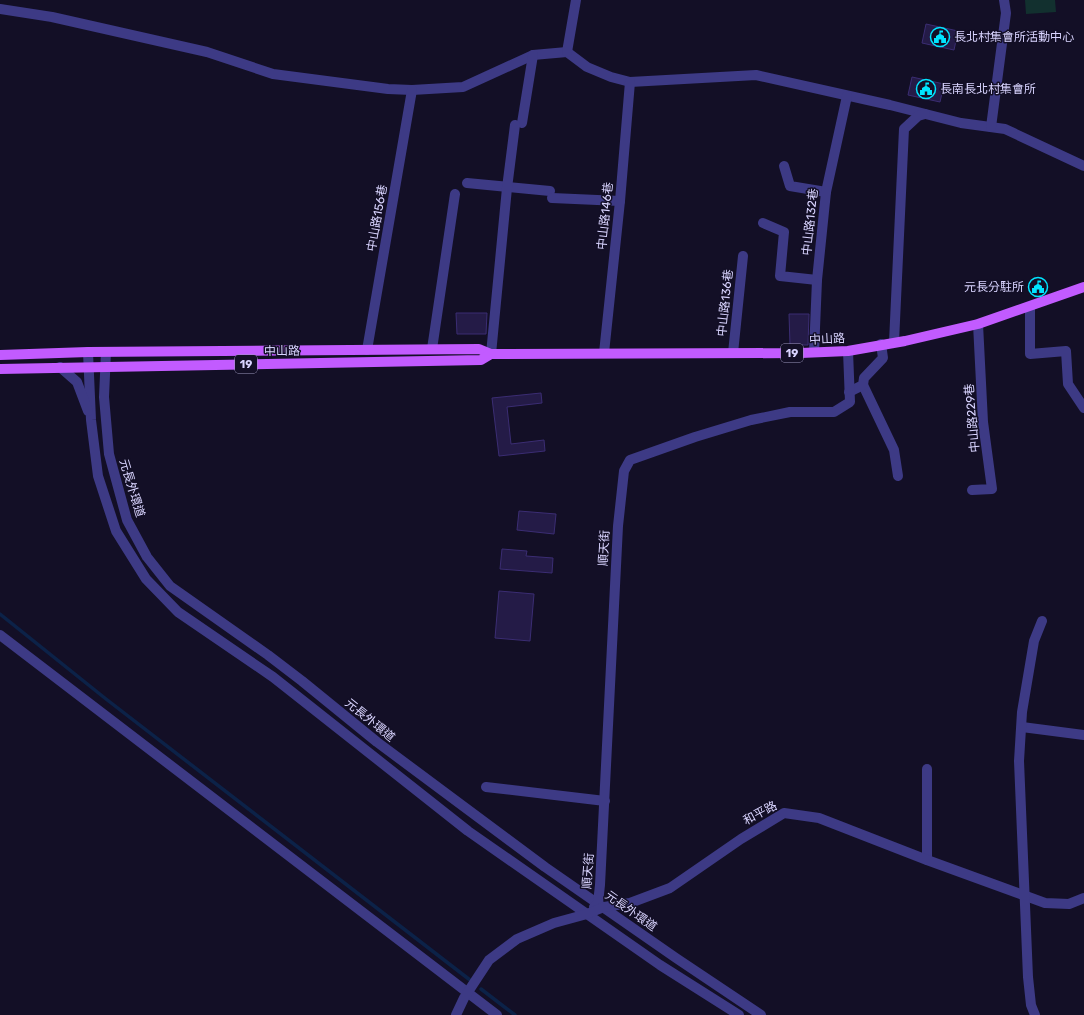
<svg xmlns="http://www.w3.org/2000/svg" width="1084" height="1015" font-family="Rubik,'Noto Sans TC',sans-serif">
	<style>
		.garden { fill: #12302f }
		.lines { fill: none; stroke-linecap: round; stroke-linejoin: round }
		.stream { stroke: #0c2248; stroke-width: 3.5 }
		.building { fill: #241b47; stroke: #3b2d73 }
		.minor { stroke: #3d3a85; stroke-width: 10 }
		.major { stroke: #c25bff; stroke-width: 10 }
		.labels { text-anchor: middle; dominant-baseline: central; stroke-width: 3; stroke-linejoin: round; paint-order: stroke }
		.shield { fill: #130f26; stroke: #9e99be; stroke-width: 1 }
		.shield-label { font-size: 11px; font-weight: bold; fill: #d9d4ff }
		.poi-label { font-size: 12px; fill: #d9d4ff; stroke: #130f26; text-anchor: start }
		.street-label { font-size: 12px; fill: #d9d4ff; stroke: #130f26 }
	</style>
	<rect width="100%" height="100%" fill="#130f26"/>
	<path class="garden" d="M1025,0H1055L1056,12L1026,14Z"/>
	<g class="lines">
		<g class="stream">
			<path d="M0,614L106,699L470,980"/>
			<path d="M481,989L515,1015"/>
		</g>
	</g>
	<g class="building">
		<path d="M926,24L958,31L954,50L922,43Z"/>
		<path d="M912,77L944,84L940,102L908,95Z"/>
		<path d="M456,313H487L486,334H457Z"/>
		<path d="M789,314H809L808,345H790Z"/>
		<path d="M541,393L542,403L507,407L511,444L544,440L545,451L499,456L492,398Z"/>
		<path d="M519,511L556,514L554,534L517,530Z"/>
		<path d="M502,549L527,551L526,556L553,558L552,573L500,569Z"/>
		<path d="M499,591L534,594L530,641L495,638Z"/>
	</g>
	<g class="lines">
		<g class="minor">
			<path d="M0,9L52,17L207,52L273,74L388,89L412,90L463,87L533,55L567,52L587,67L611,77L630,82L756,75L890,105L961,123L1005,129L1084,166"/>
			<path d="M567,52L576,0"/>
			<path d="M522,123L533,55"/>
			<path d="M991,127L1006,13L1004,0"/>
			<path d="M784,166L790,186L826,192"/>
			<path d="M467,183L550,191"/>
			<path d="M552,198L620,201"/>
			<path d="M763,223L784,232L780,276L817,280"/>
			<path d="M1030,307V354L1066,351L1068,384L1084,408"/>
			<path d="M894,342L904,129L918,116L925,114"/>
			<path d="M432,349L455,194"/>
			<path d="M367,350L412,90"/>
			<path d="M88,352L91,420L98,476L116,531L146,579L178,612L273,677L468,831L660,965L739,1015"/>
			<path d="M106,352L104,397L109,454L127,520L147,557L170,586L268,655L302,681L377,742L545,867L676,958L761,1015"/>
			<path d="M814,352L817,280L826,192L847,96"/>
			<path d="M604,353L620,201L630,82"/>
			<path d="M733,353L743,256"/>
			<path d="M491,354L507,188L515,125"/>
			<path d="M60,367L77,382L88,411"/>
			<path d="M863,385L894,450L898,476"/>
			<path d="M849,392L863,385L864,378L883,358L881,344"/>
			<path d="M972,490L992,489L983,422L978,324"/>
			<path d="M0,635L497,1015"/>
			<path d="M1022,727L1084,735"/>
			<path d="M486,787L605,801"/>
			<path d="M927,860V769"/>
			<path d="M594,907L598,903L600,885L618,526L624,471L630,460L695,437L751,420L790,412H834L850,402L848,351"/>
			<path d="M456,1015L464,998L489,960L517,939L554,923L587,914L604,907L630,903L670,888L741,839L784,813L819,818L927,860L1045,903L1069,904L1084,898"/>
			<path d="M1035,1015L1031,1005L1028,977L1019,761L1022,712L1034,641L1042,621"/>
		</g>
		<g class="major">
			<path d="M0,355L88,352L479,349L491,354L801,353L848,351L905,341L978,324L1084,287"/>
			<path d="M0,369L481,360L491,354"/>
		</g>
	</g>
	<defs>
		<g id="civic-ring" transform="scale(1)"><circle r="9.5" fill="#130f26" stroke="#00e5ff" stroke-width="1.5"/><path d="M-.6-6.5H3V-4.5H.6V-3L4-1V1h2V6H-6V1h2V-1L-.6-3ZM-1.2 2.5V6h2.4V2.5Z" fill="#00e5ff"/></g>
	</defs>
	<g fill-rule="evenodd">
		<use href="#civic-ring" x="940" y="37"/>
		<use href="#civic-ring" x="926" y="89"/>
		<use href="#civic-ring" x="1038" y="287"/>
	</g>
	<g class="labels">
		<g class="shield">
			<rect x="781" y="344" width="22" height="18" rx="3"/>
			<rect x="235" y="355" width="22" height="18" rx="3"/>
		</g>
		<g class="shield-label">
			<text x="792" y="353">19</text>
			<text x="246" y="364">19</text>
		</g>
		<g class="poi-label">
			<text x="954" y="37">長北村集會所活動中心</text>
			<text x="940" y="89">長南長北村集會所</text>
			<text x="1024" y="287" text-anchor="end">元長分駐所</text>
		</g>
		<g class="street-label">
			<text transform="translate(605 216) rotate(-84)">中山路146巷</text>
			<text transform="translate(377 218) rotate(-80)">中山路156巷</text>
			<text transform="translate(810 222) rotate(-84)">中山路132巷</text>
			<text transform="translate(725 303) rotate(-84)">中山路136巷</text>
			<text transform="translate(827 339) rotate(-3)">中山路</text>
			<text transform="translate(282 351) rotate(-1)">中山路</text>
			<text transform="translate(972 418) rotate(-95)">中山路229巷</text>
			<text transform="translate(132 488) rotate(73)">元長外環道</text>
			<text transform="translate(604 548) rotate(-87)">順天街</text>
			<text transform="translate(370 720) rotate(39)">元長外環道</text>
			<text transform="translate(760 813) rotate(-28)">和平路</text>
			<text transform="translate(588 871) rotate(-86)">順天街</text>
			<text transform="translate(631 911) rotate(35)">元長外環道</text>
		</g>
	</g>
</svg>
